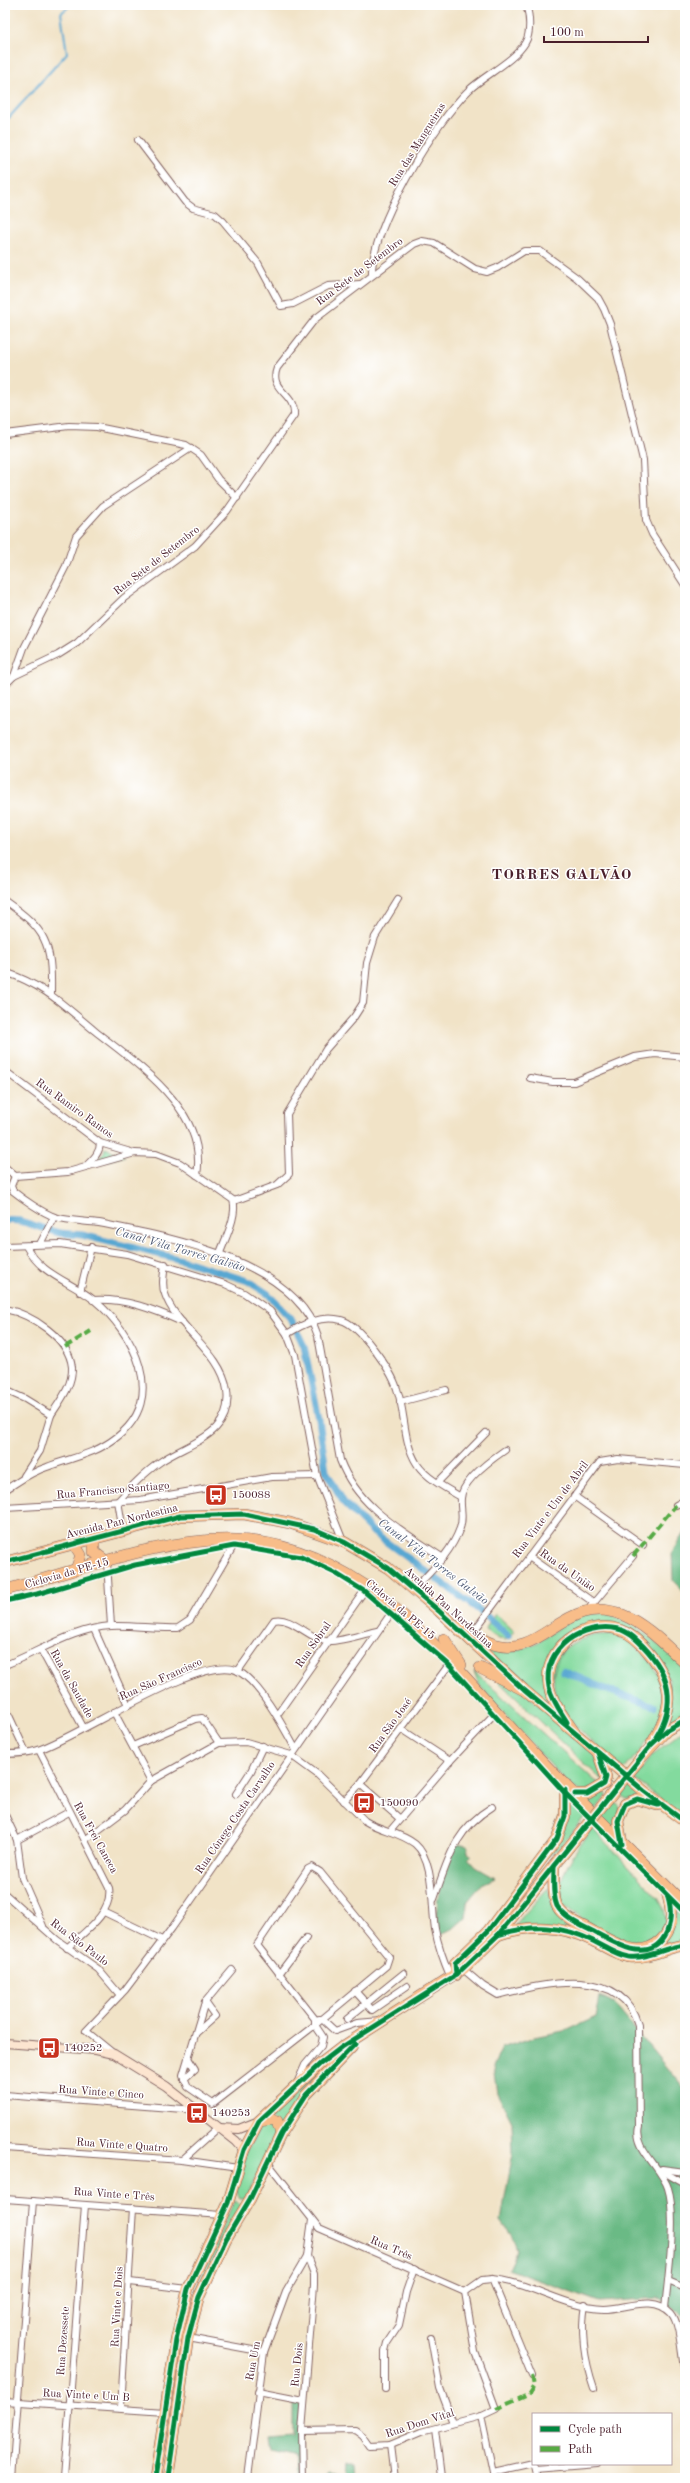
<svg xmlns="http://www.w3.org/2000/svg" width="690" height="2483" font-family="'Old Standard TT',serif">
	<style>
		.green { fill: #83da9e; stroke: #667c64 }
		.forest { fill: #6aba85; stroke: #5a6c58 }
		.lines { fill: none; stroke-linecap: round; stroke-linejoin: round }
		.stream { stroke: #58a7d2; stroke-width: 2 }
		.canal { stroke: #58a7d2; stroke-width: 7 }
		.street-casing { stroke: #846462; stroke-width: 8 }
		.secondary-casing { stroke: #846462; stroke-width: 10 }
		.highway-casing { stroke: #846462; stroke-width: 12 }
		.street { stroke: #fff; stroke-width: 6 }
		.secondary { stroke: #fce5d0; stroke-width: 8 }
		.highway { stroke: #f8bd89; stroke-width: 11 }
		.highway-bridge-casing { stroke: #846462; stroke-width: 12; stroke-linecap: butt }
		.highway-bridge { stroke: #f8bd89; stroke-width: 11 }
		.quiet { stroke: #57aa44; stroke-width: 4; stroke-dasharray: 8 4; stroke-linecap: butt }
		.cycleway-casing { stroke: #fff; stroke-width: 8 }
		.cycleway { stroke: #00873e; stroke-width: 5 }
		.labels { text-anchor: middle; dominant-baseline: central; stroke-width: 3; stroke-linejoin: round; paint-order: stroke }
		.street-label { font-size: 11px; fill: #4a1f2b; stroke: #fff }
		.poi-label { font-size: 11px; fill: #4a1f2b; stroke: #fff; text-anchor: start }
		.water-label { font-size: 12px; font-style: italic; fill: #505c76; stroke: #fff }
		.district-label { font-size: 15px; font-weight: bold; letter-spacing: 1px; fill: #4a1f2b; stroke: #fff }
	</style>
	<rect width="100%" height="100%" fill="#fff"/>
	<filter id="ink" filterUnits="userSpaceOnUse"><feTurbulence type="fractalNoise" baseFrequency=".025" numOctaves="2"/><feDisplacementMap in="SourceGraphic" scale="8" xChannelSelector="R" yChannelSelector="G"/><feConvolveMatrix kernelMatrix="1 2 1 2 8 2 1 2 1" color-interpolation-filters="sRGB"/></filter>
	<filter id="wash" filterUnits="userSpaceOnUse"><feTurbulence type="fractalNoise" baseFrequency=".012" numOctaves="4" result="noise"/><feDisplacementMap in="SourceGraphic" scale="16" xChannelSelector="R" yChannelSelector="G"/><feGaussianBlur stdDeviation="0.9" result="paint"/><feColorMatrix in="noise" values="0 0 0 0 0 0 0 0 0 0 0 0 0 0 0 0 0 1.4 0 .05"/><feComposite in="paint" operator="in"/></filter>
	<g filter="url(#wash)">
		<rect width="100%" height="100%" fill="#f1e3c7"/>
		<g class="green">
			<path d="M105,1148L125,1156L92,1165L104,1153Z"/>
			<path d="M495,1613L514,1631L506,1640L499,1639L485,1630Z"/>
			<path d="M608,1613L639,1628L685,1667V1716L663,1731L669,1679L620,1626L568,1635L546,1690L548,1706L475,1640L510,1651L521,1650L536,1643L579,1614Z"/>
			<path d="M594,1635C601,1635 612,1633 618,1636C646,1647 675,1688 662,1718C654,1735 636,1755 624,1770C605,1753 583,1735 566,1715C549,1695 548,1660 571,1644C577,1640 587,1638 594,1635Z"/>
			<path d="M474,1671L601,1786L581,1792L567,1783L479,1685Z"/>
			<path d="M495,1678L523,1691L597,1758L603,1781Z"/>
			<path d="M685,1729V1817L634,1779L652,1755Z"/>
			<path d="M625,1782L649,1799L626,1800L617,1792Z"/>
			<path d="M567,1790L588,1812L559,1849L548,1856Z"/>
			<path d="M602,1790L607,1795L594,1812L580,1797Z"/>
			<path d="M612,1799L620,1807L617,1836L598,1815Z"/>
			<path d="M592,1828L658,1898C665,1910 669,1919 662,1932C657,1942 643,1947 632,1944C613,1939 574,1916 561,1902C556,1873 577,1852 592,1828Z"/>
			<path d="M548,1888L553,1907L641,1951L672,1928L678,1911L685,1918V1941L647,1953L596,1940L514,1926Z"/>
			<path d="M345,2052L281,2130L268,2117L319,2068Z"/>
			<path d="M275,2123L276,2134L246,2198H240C227,2182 253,2141 261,2125Z"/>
			<path d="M234,2201L243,2205L197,2292H194Z"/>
		</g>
		<g class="forest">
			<path d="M685,1531V1593L673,1581L672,1552Z"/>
			<path d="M456,1844L467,1846L468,1852L472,1855L468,1858L476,1867L495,1878L482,1884L467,1902L466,1917L454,1928L439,1935C432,1896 443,1880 456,1844Z"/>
			<path d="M600,1997L614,2004L685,2090V2318L659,2298L600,2302L508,2269L517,2250L511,2234L501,2220L513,2153L512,2122L497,2093L493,2067L502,2048L534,2037L568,2030L596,2017Z"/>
			<path d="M301,2400L300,2478H295L296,2454L272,2448L270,2437L293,2435V2402Z"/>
			<path d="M345,2461H353L354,2478H321L326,2472L344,2474Z"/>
		</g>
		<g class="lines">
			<path class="stream" d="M5,122L67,53L61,13L71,5"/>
			<g class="canal">
				<path d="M5,1220L20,1221L59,1233L82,1235L182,1260L248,1281L268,1294L291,1319L304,1346L319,1419L326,1471L344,1503L374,1533L483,1613L508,1636"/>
				<path d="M563,1671L607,1690L654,1706"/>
			</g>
		</g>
	</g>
	<g filter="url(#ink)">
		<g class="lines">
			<g class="street-casing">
				<g id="street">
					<path d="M138,140L185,202L193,208L215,214L223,221L258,263L281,306L293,304L328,286L360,284"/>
					<path d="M372,275C370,229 435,122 469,90C485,75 514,61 525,43C531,33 530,16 526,5"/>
					<path d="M5,434L69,426L97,427L186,445L201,455L218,479L237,498"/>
					<path d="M14,676L24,648L66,566L76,536L103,506L191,448"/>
					<path d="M5,685L14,676L58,655L77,643L124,598L195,546L227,511L294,415C296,393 268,391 277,368L315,319L414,244L422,241L434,243L475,269L487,272L497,268L524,251H540L577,278L598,298L604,309L610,324L643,460L646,520L652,534L685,585"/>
					<path d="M5,901C46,930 52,942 51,993"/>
					<path d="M5,972C46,986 63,1005 95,1031C138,1065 208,1111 197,1175"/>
					<path d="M5,1071L100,1143L134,1153"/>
					<path d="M530,1078L553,1082H574L635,1057L655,1054L685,1057"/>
					<path d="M86,1166C93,1159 100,1153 100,1143"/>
					<path d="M5,1167L15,1176L68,1172L135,1153L156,1154L180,1163L233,1200C238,1215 225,1239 220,1253"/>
					<path d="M15,1176L11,1186L13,1191C23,1199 43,1213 55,1217C68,1221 85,1221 99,1223C168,1237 294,1260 318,1336L340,1460C358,1508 403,1531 443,1558"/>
					<path d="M234,1201L277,1185L289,1174L287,1114L326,1049L354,1017L363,1003L367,963L375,937L398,900"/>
					<path d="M40,1244L54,1217"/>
					<path d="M5,1246L60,1244L127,1254L225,1284L244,1293L270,1311L287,1334L295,1355L317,1476L343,1541"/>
					<path d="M80,1292L91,1247"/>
					<path d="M93,1300C125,1298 153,1309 182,1322"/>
					<path d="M5,1309C31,1314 69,1338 72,1367C73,1385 60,1401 51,1415"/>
					<path d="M287,1334C303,1324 321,1315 341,1320C359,1324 392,1371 397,1389C406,1414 402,1440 417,1464C426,1478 447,1489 461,1497"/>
					<path d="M5,1390L25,1399L51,1415L40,1451L24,1476"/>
					<path d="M400,1402L446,1390"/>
					<path d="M438,1482L486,1433"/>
					<path d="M5,1490C19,1481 31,1472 47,1467C73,1457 94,1455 117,1437C168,1398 134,1333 94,1300C70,1281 41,1275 26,1246"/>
					<path d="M574,1496L643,1545"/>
					<path d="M676,1505L685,1500"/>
					<path d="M5,1508L140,1500L272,1477L317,1476"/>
					<path d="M123,1531L118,1501C131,1487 144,1473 160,1462C189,1442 233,1436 227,1390C222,1352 176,1328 165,1294C161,1285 164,1274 165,1264"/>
					<path d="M529,1557L593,1602"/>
					<path d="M107,1562L111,1626"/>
					<path d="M414,1589C432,1570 451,1553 460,1528C464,1518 460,1509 461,1498C462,1481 492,1459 505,1450"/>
					<path d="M591,1606L633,1556"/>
					<path d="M94,1629L128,1705"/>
					<path d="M471,1635L600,1462L618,1459L685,1465"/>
					<path d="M41,1650L83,1727"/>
					<path d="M5,1665C39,1652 74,1628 111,1626C133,1625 156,1629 178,1628L190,1620L237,1540"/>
					<path d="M238,1671L274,1620C291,1616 309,1638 325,1641C337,1643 364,1634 377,1631"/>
					<path d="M5,1707L26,1752"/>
					<path d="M114,1712L151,1781"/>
					<path d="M277,1715L367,1587"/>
					<path d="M401,1729L450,1761"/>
					<path d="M133,1746L195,1719L202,1718L219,1743"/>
					<path d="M39,1750L109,1888C113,1913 84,1932 67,1948"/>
					<path d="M5,1754C16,1754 28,1753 38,1750C77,1738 204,1652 238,1671C260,1683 283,1726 295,1748"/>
					<path d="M360,1784L399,1818"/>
					<path d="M236,1794L251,1771L263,1746"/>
					<path d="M344,1801L360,1784L451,1662"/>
					<path d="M5,1815L17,1840L22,1878L43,1926"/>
					<path d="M390,1831L450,1761L496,1712"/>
					<path d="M17,1840L69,1812"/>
					<path d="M85,1840L125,1810L151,1781L219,1743L246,1742L291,1755L317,1774L365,1821C381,1831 400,1832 415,1844C435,1861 431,1905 435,1929C438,1946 444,1962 451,1978"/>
					<path d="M5,1894L57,1940L98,1969L120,1995"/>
					<path d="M434,1899C448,1860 454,1830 492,1807"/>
					<path d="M104,1912L162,1940"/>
					<path d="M463,1969L483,1986L498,1995C543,1984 621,1964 638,2025L639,2127C633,2148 662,2168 668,2188C677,2215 668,2279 665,2308"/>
					<path d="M232,1970L205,2002L183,2075L188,2087L213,2104L315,2025L386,1966L389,1957L320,1872L312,1867L308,1869L257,1945L315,2019V2025L323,2037L321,2046L305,2065L298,2081"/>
					<path d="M279,1974L306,1938"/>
					<path d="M355,1991L372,2010L407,1986"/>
					<path d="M319,2019H322L335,2031L357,2023L381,2021"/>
					<path d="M347,2019L404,1973"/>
					<path d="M196,2033L215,2016L205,2002"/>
					<path d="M113,2053L86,2031L125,1990L172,1928L394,1609"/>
					<path d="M184,2079L195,2069L188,2058"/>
					<path d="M5,2095L196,2110"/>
					<path d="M5,2148L182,2160L238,2168"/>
					<path d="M182,2160L218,2128"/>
					<path d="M268,2163L319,2228L465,2292"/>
					<path d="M662,2169L685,2172"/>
					<path d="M660,2170L685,2184"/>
					<path d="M5,2199L222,2215"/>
					<path d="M492,2279L532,2376"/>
					<path d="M668,2281L685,2288"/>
					<path d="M130,2282L188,2289"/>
					<path d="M465,2292L482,2280L492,2279C530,2282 565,2308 604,2309C626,2309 653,2294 671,2313C681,2324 681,2357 685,2372"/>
					<path d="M585,2305C580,2333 585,2362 594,2388"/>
					<path d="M188,2338L264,2352"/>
					<path d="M431,2338L440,2388L453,2423"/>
					<path d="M385,2389V2351L387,2343L399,2325L406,2292L414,2269"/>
					<path d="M258,2392L304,2401"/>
					<path d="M5,2401L165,2412"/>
					<path d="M121,2407L133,2208"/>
					<path d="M481,2416L494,2478"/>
					<path d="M435,2429L441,2478"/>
					<path d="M302,2431L355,2430L363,2436L370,2446L390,2445L421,2432L481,2416L496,2409L475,2352L465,2292"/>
					<path d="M390,2445L394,2478"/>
					<path d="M534,2466L537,2478"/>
					<path d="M535,2469L597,2464"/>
					<path d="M493,2472L533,2463"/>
					<path d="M12,2478L33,2201"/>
					<path d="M64,2478L85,2205"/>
					<path d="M248,2478L264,2352L286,2292L307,2256L312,2220"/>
					<path d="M303,2478L302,2431L314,2285V2274L307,2256"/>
				</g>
			</g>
			<g class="secondary-casing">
				<g id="secondary">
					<path d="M5,2043L96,2050L114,2054L166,2086L236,2141L244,2150"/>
					<path d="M219,2128L239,2129L259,2121"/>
				</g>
			</g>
			<g class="highway-casing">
				<g id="highway">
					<path d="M94,1539V1552L107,1562"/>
					<path d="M74,1544L81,1555L76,1570"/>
					<path d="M5,1562L180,1516L244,1514L290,1523L344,1542L388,1568L439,1611L524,1690"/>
					<path d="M5,1590C77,1571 162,1537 236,1540C369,1545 453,1668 536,1755C584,1806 636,1855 685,1905"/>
					<path d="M462,1626C471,1632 481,1640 493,1644C544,1660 564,1591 623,1615C647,1625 666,1646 685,1663"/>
					<path d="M444,1639L461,1665"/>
					<path d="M480,1668L524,1690L644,1791L685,1822"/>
					<path d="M574,1732C565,1718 553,1704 549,1687C541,1649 586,1617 620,1630C632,1634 641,1643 648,1652C677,1686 672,1710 651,1745"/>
					<path d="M640,1759L667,1730L685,1720"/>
					<path d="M575,1794H587L604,1784L606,1777L598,1753"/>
					<path d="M622,1843L618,1821L625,1804L637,1799L657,1805"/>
					<path d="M554,1866C554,1879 552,1894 557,1906C564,1919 582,1925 594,1932C606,1938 620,1947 633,1949C653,1952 672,1936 671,1916C671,1905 668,1896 665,1886"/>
					<path d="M498,1935C531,1924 561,1925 593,1941C604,1946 616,1955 629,1957C649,1959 666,1947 685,1945"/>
					<path d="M456,1975L455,1963L488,1931L557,1839L565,1816V1784"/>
					<path d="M259,2121L273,2119L277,2121L281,2134"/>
					<path d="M155,2478L176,2340L188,2289L228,2203L244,2150L259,2121L320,2064L342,2047L463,1969L498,1935L581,1832"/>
					<path d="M168,2478L188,2338L199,2297L226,2239L250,2199L281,2134L306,2095L352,2047"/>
				</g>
			</g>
			<use href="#street" class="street"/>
			<use href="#secondary" class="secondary"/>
			<use href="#highway" class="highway"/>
			<g class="highway-bridge-casing">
				<path id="highway-bridge" d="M581,1832L640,1759"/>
			</g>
			<use href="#highway-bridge" class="highway-bridge"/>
			<g class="quiet">
				<path d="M65,1347L91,1331"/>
				<path d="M633,1556L676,1505"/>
				<path d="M496,2409L528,2395L534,2386L532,2376"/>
			</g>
			<g class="cycleway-casing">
				<g id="cycleway">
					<path d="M5,1562L180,1516L244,1514L314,1529L344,1542L388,1568L439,1611L524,1690L644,1791L685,1822"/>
					<path d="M5,1601L37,1594L135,1565L234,1546L301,1557L335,1573L364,1591L448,1664L565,1793L685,1913"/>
					<path d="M567,1722C560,1711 552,1700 549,1687C541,1648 584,1621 618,1629C628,1631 636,1639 643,1646C670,1674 677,1703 656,1737"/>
					<path d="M575,1794H587L604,1784L606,1777L598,1753"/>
					<path d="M622,1844L618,1821L625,1804L637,1799L658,1805"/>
					<path d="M554,1866C554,1879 552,1894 557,1906C564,1918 580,1925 592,1931C604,1937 617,1945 631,1949C664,1957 676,1923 668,1897"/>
					<path d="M498,1935C531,1924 561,1925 593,1941C604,1946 616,1955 629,1957C649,1959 666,1947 685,1945"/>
					<path d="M456,1975L455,1963L488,1931L557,1839L565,1816V1790"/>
					<path d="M155,2478L176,2340L188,2289L228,2203L244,2150L259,2121L320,2064L342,2047L456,1975L498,1935L651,1745L667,1730L685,1720"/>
					<path d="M168,2478L188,2338L199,2297L226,2239L250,2199L281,2134L306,2095L355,2044"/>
				</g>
			</g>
			<use href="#cycleway" class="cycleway"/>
		</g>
	</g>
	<defs>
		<g id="bus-square" transform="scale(1.15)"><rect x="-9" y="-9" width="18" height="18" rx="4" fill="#c8321e" stroke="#fff"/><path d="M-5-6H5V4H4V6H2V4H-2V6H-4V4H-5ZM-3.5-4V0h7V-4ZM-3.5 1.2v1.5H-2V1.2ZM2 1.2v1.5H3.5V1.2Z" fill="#fff"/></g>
	</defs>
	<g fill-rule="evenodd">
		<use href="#bus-square" x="216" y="1495"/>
		<use href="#bus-square" x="364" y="1803"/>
		<use href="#bus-square" x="49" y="2048"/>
		<use href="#bus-square" x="197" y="2113"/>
	</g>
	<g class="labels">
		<g class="street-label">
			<text transform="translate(418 145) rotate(-58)">Rua das Mangueiras</text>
			<text transform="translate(360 272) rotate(-37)">Rua Sete de Setembro</text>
			<text transform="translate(157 561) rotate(-38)">Rua Sete de Setembro</text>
			<text transform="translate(74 1109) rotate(36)">Rua Ramiro Ramos</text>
			<text transform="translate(113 1491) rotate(-5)">Rua Francisco Santiago</text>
			<text transform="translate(551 1510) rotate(-53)">Rua Vinte e Um de Abril</text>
			<text transform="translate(122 1522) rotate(-14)">Avenida Pan Nordestina</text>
			<text transform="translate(567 1571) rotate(35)">Rua da União</text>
			<text transform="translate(67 1574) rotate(-16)">Ciclovia da PE-15</text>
			<text transform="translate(448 1608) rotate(42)">Avenida Pan Nordestina</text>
			<text transform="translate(400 1610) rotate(40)">Ciclovia da PE-15</text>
			<text transform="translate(314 1645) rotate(-55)">Rua Sobral</text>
			<text transform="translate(161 1680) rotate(-24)">Rua São Francisco</text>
			<text transform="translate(71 1684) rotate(61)">Rua da Saudade</text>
			<text transform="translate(391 1726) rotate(-54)">Rua São José</text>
			<text transform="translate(236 1818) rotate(-56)">Rua Cônego Costa Carvalho</text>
			<text transform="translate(95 1838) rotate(61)">Rua Frei Caneca</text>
			<text transform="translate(79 1943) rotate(37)">Rua São Paulo</text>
			<text transform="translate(101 2093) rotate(4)">Rua Vinte e Cinco</text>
			<text transform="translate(122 2146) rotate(4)">Rua Vinte e Quatro</text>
			<text transform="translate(114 2195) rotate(4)">Rua Vinte e Três</text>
			<text transform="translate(391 2249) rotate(23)">Rua Três</text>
			<text transform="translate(118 2307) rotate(-87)">Rua Vinte e Dois</text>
			<text transform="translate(64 2341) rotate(-86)">Rua Dezessete</text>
			<text transform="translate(254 2361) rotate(-79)">Rua Um</text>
			<text transform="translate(298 2365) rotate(-84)">Rua Dois</text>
			<text transform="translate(86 2396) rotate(3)">Rua Vinte e Um B</text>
			<text transform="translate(420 2424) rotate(-18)">Rua Dom Vital</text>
		</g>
		<g class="poi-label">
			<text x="232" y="1495">150088</text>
			<text x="380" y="1803">150090</text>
			<text x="64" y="2048">140252</text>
			<text x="212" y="2113">140253</text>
		</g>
		<g class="water-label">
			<text transform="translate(180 1250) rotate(16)">Canal Vila Torres Galvão</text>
			<text transform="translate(433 1562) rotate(37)">Canal Vila Torres Galvão</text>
		</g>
		<g class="district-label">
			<text x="562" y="875">TORRES GALVÃO</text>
		</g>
	</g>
	<rect width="690" height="2483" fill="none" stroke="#fff" stroke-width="20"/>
	<rect x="532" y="2413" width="140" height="52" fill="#ffffff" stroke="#b7a5aa"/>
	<rect x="540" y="2426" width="20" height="6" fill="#00873e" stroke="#b7a5aa"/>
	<text x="568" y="2433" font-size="12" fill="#4a1f2b">Cycle path</text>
	<rect x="540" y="2446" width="20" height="6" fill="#57aa44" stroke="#b7a5aa"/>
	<text x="568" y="2453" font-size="12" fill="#4a1f2b">Path</text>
	<path d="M544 36v6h104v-6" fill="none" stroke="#4a1f2b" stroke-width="2"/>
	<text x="550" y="36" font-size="12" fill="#4a1f2b" stroke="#ffffff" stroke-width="3" paint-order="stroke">100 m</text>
</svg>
